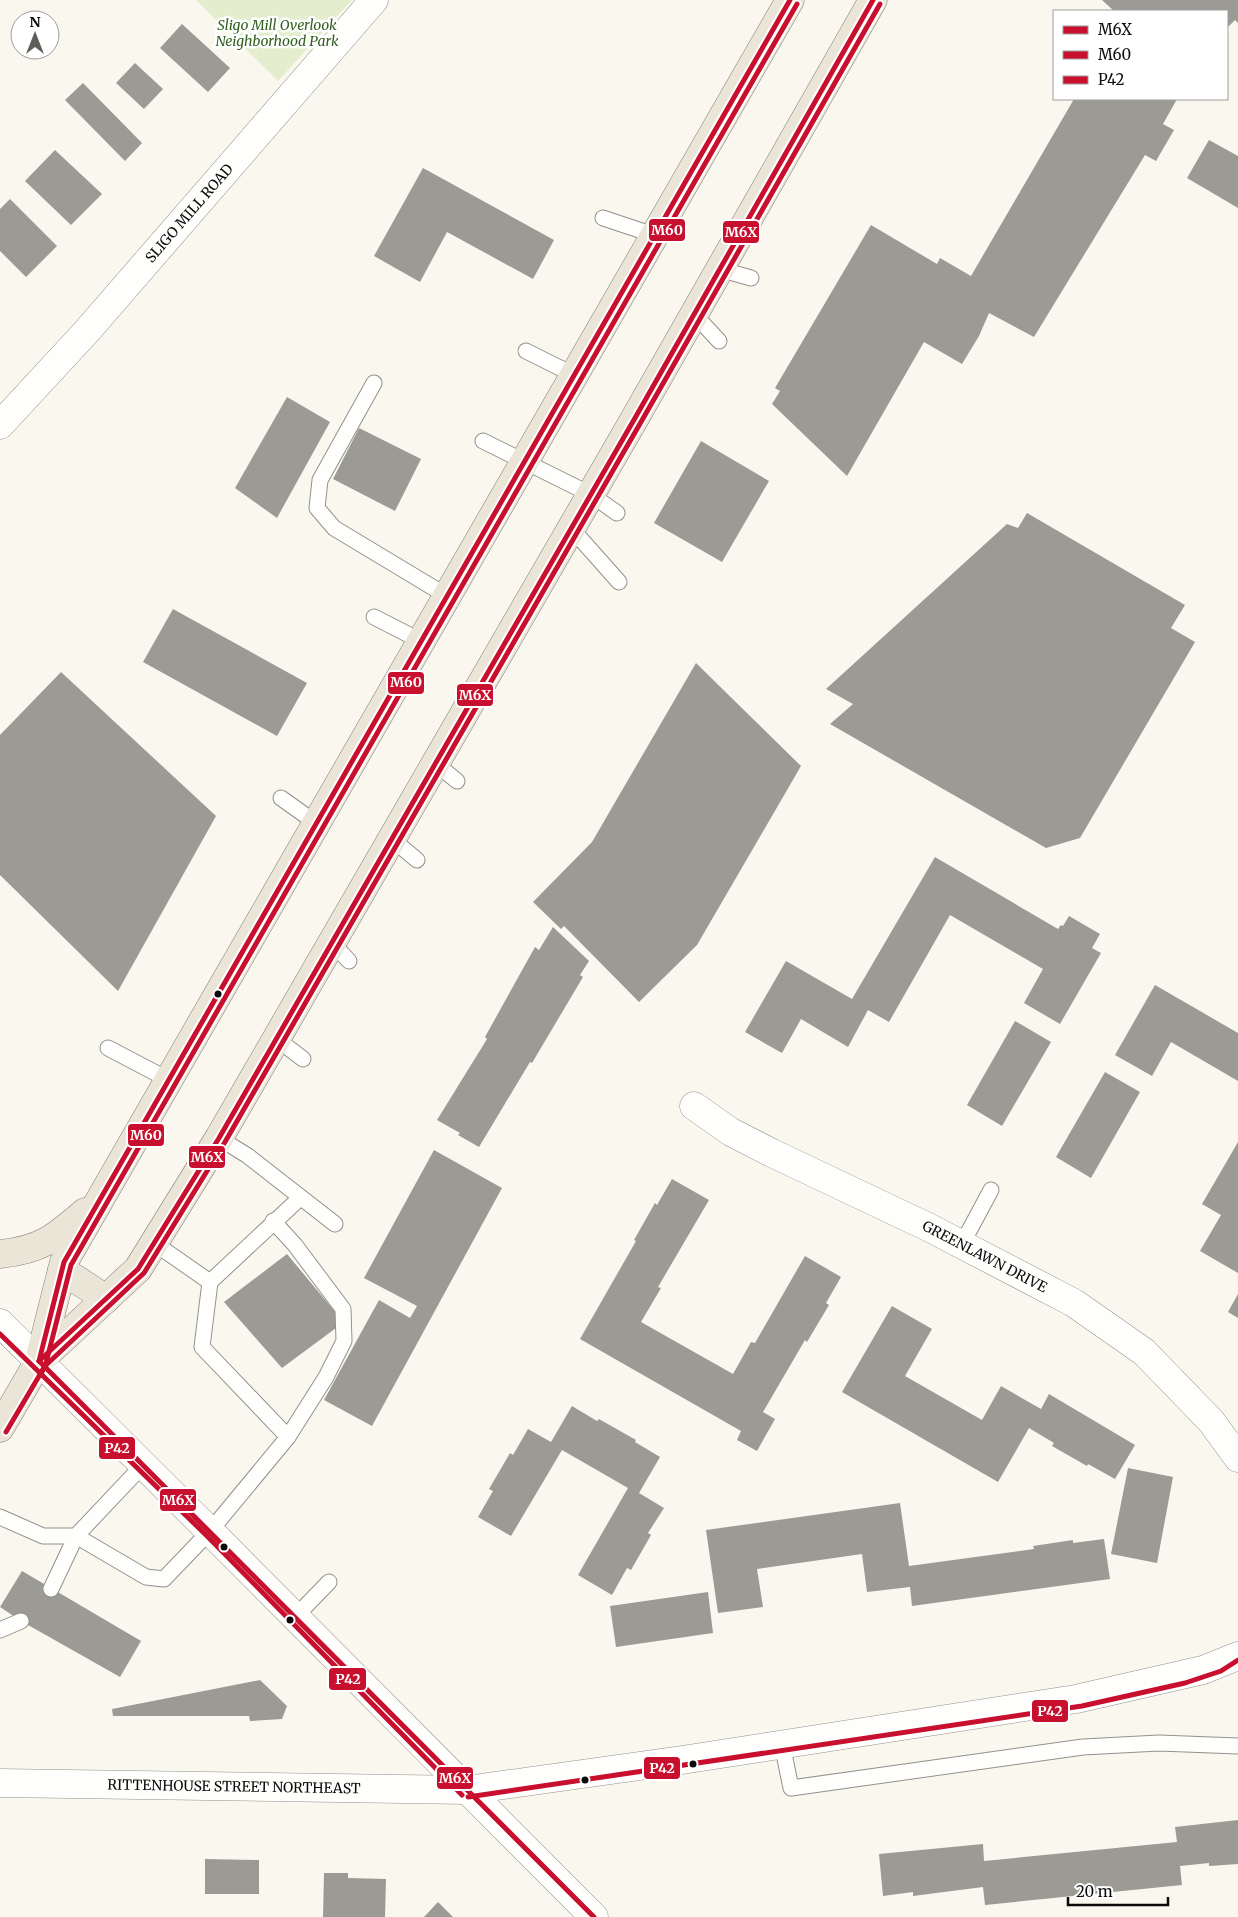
<svg xmlns="http://www.w3.org/2000/svg" width="1238" height="1917" font-family="Merriweather,serif">
	<style>
		.green { fill: #e4eecf }
		.building { fill: #9c9a95 }
		.lines { fill: none; stroke-linecap: round; stroke-linejoin: round }
		.service-casing { stroke: #93918d; stroke-width: 17 }
		.minor-casing { stroke: #93918d; stroke-width: 29 }
		.tertiary-casing { stroke: #93918d; stroke-width: 29 }
		.primary-casing { stroke: #807f7a; stroke-width: 29 }
		.service { stroke: #fefefc; stroke-width: 15 }
		.minor { stroke: #fefefc; stroke-width: 28 }
		.tertiary { stroke: #fefefc; stroke-width: 28 }
		.primary { stroke: #ebe5d8; stroke-width: 28 }
		.bus-1-casing { stroke: #fff; stroke-width: 9 }
		.bus-2-casing { stroke: #fff; stroke-width: 9 }
		.bus-3-casing { stroke: #fff; stroke-width: 9 }
		.bus-1 { stroke: #c8102e; stroke-width: 5 }
		.bus-2 { stroke: #c8102e; stroke-width: 5 }
		.bus-3 { stroke: #c8102e; stroke-width: 5 }
		.bus-dot { fill: #0b0b0b; stroke: #fff; stroke-width: 2 }
		.labels { text-anchor: middle; dominant-baseline: central; stroke-width: 5; stroke-linejoin: round; paint-order: stroke }
		.park-label { font-size: 14px; font-style: italic; fill: #315f1f; stroke: #fff }
		.street-label { font-size: 14px; fill: #0b0b0b; stroke: #fff }
		.line-badge { stroke: #fff; stroke-width: 2 }
		.badge-label { font-size: 14px; text-anchor: middle; font-weight: bold; fill: #fff }
	</style>
	<rect width="100%" height="100%" fill="#faf7ee"/>
	<path class="green" d="M196,0H352L278,81Z"/>
	<g class="building">
		<path d="M1102,0H1238V23L1235,20L1227,28V11H1114Z"/>
		<path d="M182,24L230,68L208,92L160,48Z"/>
		<path d="M135,63L163,89L144,109L116,83Z"/>
		<path d="M83,83L142,143L125,161L65,100Z"/>
		<path d="M1074,99H1177L1163,124L1174,130L1156,161L1145,155L1034,337L989,313L979,336L962,364L924,342L847,476L772,404L780,391L775,388L871,225L937,264L940,258L971,276Z"/>
		<path d="M1209,140L1238,156V208L1187,178Z"/>
		<path d="M55,150L102,194L71,225L25,181Z"/>
		<path d="M423,168L554,240L533,279L447,232L420,282L374,256Z"/>
		<path d="M10,199L57,246L26,277L0,251V209Z"/>
		<path d="M287,397L330,422L277,518L235,488Z"/>
		<path d="M359,428L421,459L395,511L333,479Z"/>
		<path d="M701,441L769,481L722,562L654,523Z"/>
		<path d="M1027,513L1185,605L1171,628L1195,642L1080,838L1046,848L830,724L853,704L826,689L1007,524L1018,528Z"/>
		<path d="M173,609L307,683L277,736L143,662Z"/>
		<path d="M696,663L801,766L697,945L639,1002L564,926L561,929L533,902L592,842Z"/>
		<path d="M61,672L216,816L118,991L0,875V735Z"/>
		<path d="M935,857L1058,929L1061,925L1063,926L1069,916L1100,934L1092,948L1101,953L1060,1024L1024,1003L1043,969L950,915L889,1022L868,1010L848,1047L801,1019L782,1053L745,1032L786,961L852,999Z"/>
		<path d="M553,927L589,961L580,975L583,977L532,1063L530,1062L479,1147L458,1135L460,1133L437,1120L487,1039L485,1037L535,947L539,950Z"/>
		<path d="M1155,985L1238,1033V1081L1171,1042L1152,1076L1115,1055Z"/>
		<path d="M1015,1021L1051,1042L1002,1126L967,1105Z"/>
		<path d="M1105,1072L1140,1092L1091,1178L1056,1157Z"/>
		<path d="M1238,1142V1273L1200,1251L1221,1215L1202,1204Z"/>
		<path d="M434,1150L502,1188L372,1426L324,1400L379,1300L410,1318L417,1306L364,1278Z"/>
		<path d="M672,1179L709,1200L658,1287L661,1288L641,1322L733,1374L751,1342L755,1343L805,1256L841,1277L826,1303L829,1305L807,1342L805,1340L763,1412L775,1419L757,1451L737,1440L741,1431L580,1339L636,1241L634,1240L655,1203L657,1205Z"/>
		<path d="M287,1254L336,1313V1328L282,1368L224,1302Z"/>
		<path d="M1238,1294V1318L1228,1312Z"/>
		<path d="M892,1306L932,1329L905,1376L982,1420L1001,1386L1041,1409L1049,1394L1135,1445L1115,1479L1088,1464L1087,1466L1052,1446L1054,1443L1029,1428L998,1482L842,1392Z"/>
		<path d="M572,1406L597,1421L599,1419L636,1440L635,1442L660,1457L639,1493L664,1508L648,1533L651,1535L631,1570L627,1568L612,1595L578,1575L628,1488L562,1450L511,1536L478,1517L493,1491L489,1489L510,1453L513,1455L528,1429L551,1442Z"/>
		<path d="M1128,1468L1173,1477L1157,1563L1111,1554Z"/>
		<path d="M900,1503L909,1566L1034,1549L1033,1546L1073,1540V1543L1104,1539L1110,1579L912,1606L910,1587L867,1592L862,1554L757,1569L763,1607L718,1613L706,1530Z"/>
		<path d="M22,1571L141,1641L120,1677L21,1621L0,1607Z"/>
		<path d="M708,1592L713,1633L616,1647L610,1606Z"/>
		<path d="M260,1680L287,1706L282,1719L250,1721L249,1716H113L112,1709Z"/>
		<path d="M1238,1820V1864L1209,1866V1863L1180,1866L1182,1885L985,1905L983,1887L913,1896V1892L883,1896L879,1854L983,1844L984,1861L1177,1842L1175,1827Z"/>
		<path d="M205,1859L259,1860V1894H205Z"/>
		<path d="M324,1873H348V1878L386,1879L385,1917H323Z"/>
		<path d="M438,1902L453,1917H424Z"/>
	</g>
	<g class="lines">
		<g class="service-casing">
			<g id="service">
				<path d="M603,218L654,235"/>
				<path d="M719,269L751,278"/>
				<path d="M694,314L719,341"/>
				<path d="M526,351L574,375"/>
				<path d="M374,383L320,480L317,508L334,528L447,596"/>
				<path d="M483,441L590,494L617,513"/>
				<path d="M571,528L619,582"/>
				<path d="M374,617L421,641"/>
				<path d="M435,763L457,781"/>
				<path d="M281,798L316,823"/>
				<path d="M392,839L417,860"/>
				<path d="M332,943L349,961"/>
				<path d="M277,1039L303,1059"/>
				<path d="M108,1048L169,1080"/>
				<path d="M219,1138L248,1156L335,1224"/>
				<path d="M154,1243L210,1282L202,1347L288,1437"/>
				<path d="M962,1244L991,1190"/>
				<path d="M210,1282L300,1198"/>
				<path d="M0,1517L43,1536H76L144,1464"/>
				<path d="M51,1589L76,1536L146,1577L164,1579L211,1530L288,1437L326,1377L344,1341L343,1309L295,1245L273,1221"/>
				<path d="M295,1617L329,1582"/>
				<path d="M0,1630L21,1621"/>
				<path d="M782,1744L791,1788L1083,1747L1159,1743L1238,1746"/>
			</g>
		</g>
		<g class="minor-casing">
			<g id="minor">
				<path id="s1" d="M0,425L87,331L374,0"/>
				<path id="s2" d="M694,1106L731,1132L772,1153L930,1228L1074,1303L1144,1352L1211,1421L1238,1458"/>
			</g>
		</g>
		<g class="tertiary-casing">
			<g id="tertiary">
				<path d="M0,1323C200,1519 396,1719 594,1917"/>
				<path id="s3" d="M0,1783L467,1790L682,1760L1076,1699L1203,1670L1238,1656"/>
			</g>
		</g>
		<g class="primary-casing">
			<g id="primary">
				<path d="M0,1254C41,1250 55,1238 85,1212"/>
				<path d="M62,1270L106,1299"/>
				<path d="M39,1361L138,1269L219,1138L635,418L873,0"/>
				<path d="M0,1428L39,1361L64,1262L790,0"/>
			</g>
		</g>
		<use href="#service" class="service"/>
		<use href="#minor" class="minor"/>
		<use href="#tertiary" class="tertiary"/>
		<use href="#primary" class="primary"/>
		<g class="bus-1-casing">
			<g id="bus-1">
				<path d="M39,1361L138,1269L219,1138L635,418L873,0"/>
				<path d="M39,1361L64,1262L790,0"/>
				<path d="M39,1361L594,1917"/>
			</g>
		</g>
		<g class="bus-2-casing">
			<g id="bus-2">
				<path d="M42,1372L46,1363L71,1265L797,4"/>
				<path d="M6,1432L45,1366L144,1273L225,1142L641,422L880,4"/>
			</g>
		</g>
		<g class="bus-3-casing">
			<g id="bus-3">
				<path d="M0,1334L206,1535L462,1795"/>
				<path d="M468,1797L1082,1706L1185,1683L1221,1671L1238,1660"/>
			</g>
		</g>
		<use href="#bus-1" class="bus-1"/>
		<use href="#bus-2" class="bus-2"/>
		<use href="#bus-3" class="bus-3"/>
	</g>
	<g class="bus-dot">
		<circle cx="218" cy="994" r="4.5"/>
		<circle cx="224" cy="1547" r="4.5"/>
		<circle cx="290" cy="1620" r="4.5"/>
		<circle cx="693" cy="1764" r="4.5"/>
		<circle cx="585" cy="1780" r="4.5"/>
	</g>
	<g class="labels">
		<g class="park-label">
			<text x="277" y="25">Sligo Mill Overlook<tspan x="277" dy="16">Neighborhood Park</tspan></text>
		</g>
		<g class="street-label">
			<text stroke="none"><textPath href="#s1" startOffset="284">SLIGO MILL ROAD</textPath></text>
			<text stroke="none"><textPath href="#s2" startOffset="328">GREENLAWN DRIVE</textPath></text>
			<text stroke="none"><textPath href="#s3" startOffset="234">RITTENHOUSE STREET NORTHEAST</textPath></text>
		</g>
	</g>
	<g class="line-badge">
		<rect x="648" y="218" width="38" height="24" rx="5" fill="#c8102e"/>
		<rect x="722" y="220" width="38" height="24" rx="5" fill="#c8102e"/>
		<rect x="387" y="671" width="38" height="24" rx="5" fill="#c8102e"/>
		<rect x="456" y="683" width="38" height="24" rx="5" fill="#c8102e"/>
		<rect x="127" y="1123" width="38" height="24" rx="5" fill="#c8102e"/>
		<rect x="188" y="1145" width="38" height="24" rx="5" fill="#c8102e"/>
		<rect x="98" y="1436" width="38" height="24" rx="5" fill="#c8102e"/>
		<rect x="159" y="1488" width="38" height="24" rx="5" fill="#c8102e"/>
		<rect x="328" y="1667" width="39" height="24" rx="5" fill="#c8102e"/>
		<rect x="1031" y="1699" width="38" height="24" rx="5" fill="#c8102e"/>
		<rect x="643" y="1756" width="38" height="24" rx="5" fill="#c8102e"/>
		<rect x="436" y="1766" width="38" height="24" rx="5" fill="#c8102e"/>
	</g>
	<g class="badge-label">
		<text x="667" y="235">M60</text>
		<text x="741" y="237">M6X</text>
		<text x="406" y="687">M60</text>
		<text x="475" y="700">M6X</text>
		<text x="146" y="1140">M60</text>
		<text x="207" y="1162">M6X</text>
		<text x="117" y="1453">P42</text>
		<text x="178" y="1505">M6X</text>
		<text x="348" y="1684">P42</text>
		<text x="1050" y="1716">P42</text>
		<text x="662" y="1773">P42</text>
		<text x="455" y="1783">M6X</text>
	</g>
	<rect x="1053" y="10" width="175" height="90" fill="#ffffff" stroke="#9d9d9d"/>
	<rect x="1063" y="26" width="25" height="8" fill="#c8102e" stroke="#9d9d9d"/>
	<text x="1098" y="35" font-size="15" fill="#0b0b0b">M6X</text>
	<rect x="1063" y="51" width="25" height="8" fill="#c8102e" stroke="#9d9d9d"/>
	<text x="1098" y="60" font-size="15" fill="#0b0b0b">M60</text>
	<rect x="1063" y="76" width="25" height="8" fill="#c8102e" stroke="#9d9d9d"/>
	<text x="1098" y="85" font-size="15" fill="#0b0b0b">P42</text>
	<g transform="translate(35 35)"><circle r="24" fill="#ffffff" stroke="#9d9d9d"/>
	<path d="M0-4L9 19L0 12L-9 19Z" fill="#5f5e5a"/>
	<text y="-8" font-size="14" font-weight="bold" text-anchor="middle" fill="#0b0b0b">N</text>
	</g>
	<path d="M1068 1897v8h100v-8" fill="none" stroke="#0b0b0b" stroke-width="2.5"/>
	<text x="1076" y="1897" font-size="15" fill="#0b0b0b" stroke="#ffffff" stroke-width="4" paint-order="stroke">20 m</text>
</svg>
